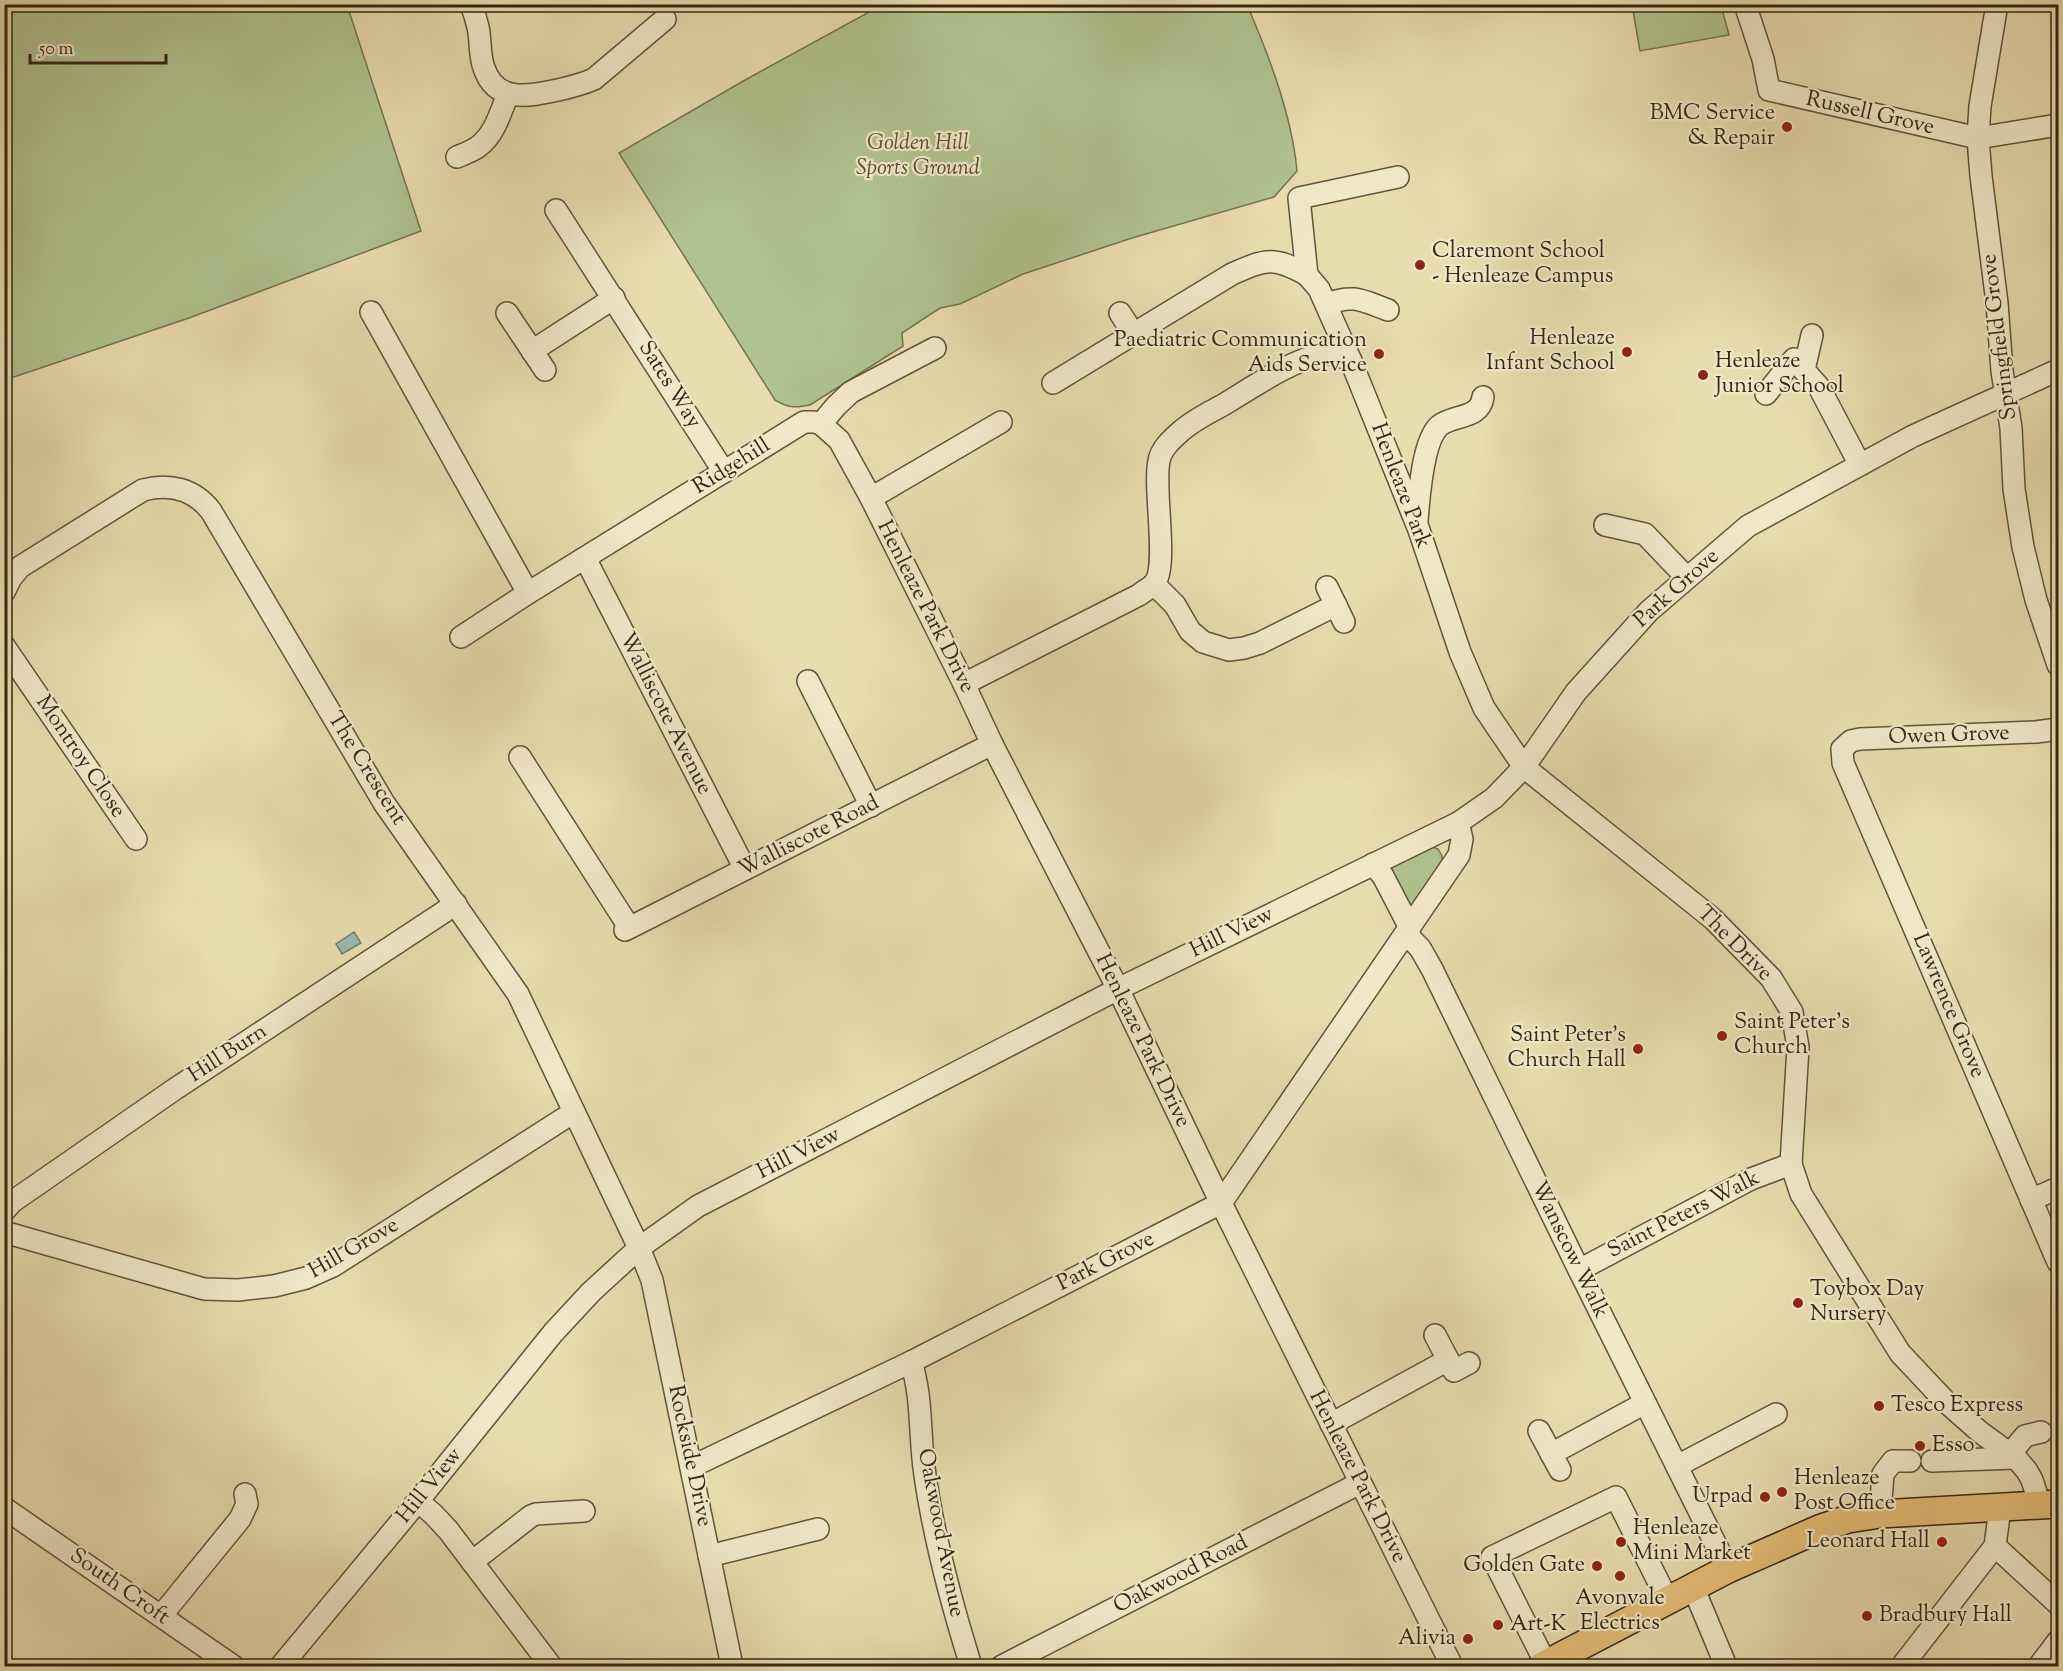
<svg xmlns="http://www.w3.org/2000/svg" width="2063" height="1671" font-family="'Sorts Mill Goudy',serif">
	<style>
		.green { fill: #b0c28f; stroke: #727452; stroke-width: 1.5 }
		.water { fill: #99bab2; stroke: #717f73; stroke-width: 1.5 }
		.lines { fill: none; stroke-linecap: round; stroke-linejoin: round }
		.minor-casing { stroke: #62543b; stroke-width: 24 }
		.major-casing { stroke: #352715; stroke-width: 30 }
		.minor { stroke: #f1e8ca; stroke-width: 21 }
		.major { stroke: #e4be77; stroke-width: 27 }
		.poi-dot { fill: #8f2418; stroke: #f1e8ca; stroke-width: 2 }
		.labels { text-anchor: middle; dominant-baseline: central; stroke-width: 4.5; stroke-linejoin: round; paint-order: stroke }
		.poi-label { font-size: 22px; fill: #352715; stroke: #f1e8ca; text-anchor: start }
		.street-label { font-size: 22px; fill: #352715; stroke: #f1e8ca }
		.park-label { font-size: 22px; font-style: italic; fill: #544e34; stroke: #f1e8ca }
	</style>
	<rect width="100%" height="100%" fill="#e9dcae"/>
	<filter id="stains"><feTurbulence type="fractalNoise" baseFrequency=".00333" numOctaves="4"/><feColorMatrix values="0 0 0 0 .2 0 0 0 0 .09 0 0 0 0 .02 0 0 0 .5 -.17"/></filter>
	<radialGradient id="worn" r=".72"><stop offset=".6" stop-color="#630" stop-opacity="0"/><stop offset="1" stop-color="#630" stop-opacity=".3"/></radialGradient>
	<g class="green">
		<path d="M4,5H347L421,231L189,318L5,380Z"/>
		<path d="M1247,5C1269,55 1292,115 1297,171L1274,197L1132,238L1023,274L960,304L940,308L902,333L903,346L810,405C795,408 788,408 775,400L619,153L745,80L882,5Z"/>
		<path d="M1632,5H1721L1729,35L1640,51Z"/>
		<path d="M1428,845L1438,849L1442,856V865L1412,911L1387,867Z"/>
	</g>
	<path class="water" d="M354,932L361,943L342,954L336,944Z"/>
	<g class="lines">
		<g class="minor-casing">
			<g id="minor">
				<path d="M471,4C474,12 476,19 478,27C481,40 479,55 484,68C496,104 530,96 558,90C571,87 583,84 594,79L665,19"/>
				<path d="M1745,4L1763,59L1769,90L1978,138L2058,125"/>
				<path d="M1997,4L1980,106L1978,138L1981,176L1997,303L2002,371L2011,428L2014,489L2023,547L2036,600L2058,665"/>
				<path d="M457,157C464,154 473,151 479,146C495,134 501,111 508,94"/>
				<path d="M1398,177L1299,198L1307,275L1319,289L1351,361L1419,530L1460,652L1484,708L1524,767L1713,919L1771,978L1792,1012L1798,1047L1791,1164L1801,1194L1900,1353L1946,1402L1980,1432L2017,1459L2027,1471L2032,1480L2040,1505"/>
				<path d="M556,210L724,472"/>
				<path d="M1326,304C1354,294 1361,300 1388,310"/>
				<path d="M371,312L528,593"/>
				<path d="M507,313L545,370"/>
				<path d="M1120,313L1134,335"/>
				<path d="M532,351L614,298"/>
				<path d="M1804,370L1812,335"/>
				<path d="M1053,383L1232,274C1266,259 1274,256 1307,275"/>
				<path d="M1766,394L1794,359L1819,387L1860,465"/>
				<path d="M821,424L836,406L851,392L935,348"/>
				<path d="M871,498L1001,422"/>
				<path d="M1417,521C1419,498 1422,442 1439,426C1453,414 1480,420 1483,397"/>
				<path d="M1605,525L1645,534L1687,578"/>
				<path d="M585,558L745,869"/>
				<path d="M1154,584L1175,605L1190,631L1203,642L1229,650L1244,648L1260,643L1336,605"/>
				<path d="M1327,587L1344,622"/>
				<path d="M4,592L11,578L20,567L143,490C170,483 194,489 211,511L384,803L518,994L639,1248L652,1280L732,1666"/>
				<path d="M461,637L528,593L804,422H814L821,424L839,440L871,498L964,684L992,744L1118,989L1221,1203L1452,1666"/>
				<path d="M4,646L136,839"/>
				<path d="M808,681L871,806"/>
				<path d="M964,684L1139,595C1144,591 1150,588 1154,584C1169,567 1153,489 1159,461C1161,449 1171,440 1180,432C1192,421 1208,413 1223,405C1250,389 1294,358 1325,354C1335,353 1343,357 1351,361"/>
				<path d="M2058,729L2036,732L1860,739L1851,741L1842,749L1843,763L2058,1262"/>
				<path d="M520,757L629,927"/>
				<path d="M1373,864L1383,876L1410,928"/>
				<path d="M625,930L992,744"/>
				<path d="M1406,934L1420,948L1432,969L1579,1270L1728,1569"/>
				<path d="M2031,1200L2058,1188"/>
				<path d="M4,1211L12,1202L175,1089L456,904"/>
				<path d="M4,1232L204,1289L238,1290L274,1286L306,1278L333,1266L574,1112"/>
				<path d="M1579,1270L1751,1179L1791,1164"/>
				<path d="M1435,1335L1454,1371L1469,1363"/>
				<path d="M911,1362C923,1398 919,1438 925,1475C934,1539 952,1605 971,1666"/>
				<path d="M1331,1424L1448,1360"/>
				<path d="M1539,1431L1560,1470"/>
				<path d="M1551,1454L1645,1403"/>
				<path d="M2010,1454L2025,1436L2041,1432"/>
				<path d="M1932,1461L2015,1458"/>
				<path d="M1677,1466L1776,1414"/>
				<path d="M691,1467L911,1362L1221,1203L1459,855L1462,839L1458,823"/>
				<path d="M418,1501L433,1514L448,1530L551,1666"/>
				<path d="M4,1508L233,1666"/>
				<path d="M1880,1514L1883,1474L1893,1461H1910"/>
				<path d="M1995,1546L2058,1604"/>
				<path d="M709,1556L818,1529"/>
				<path d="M472,1562L531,1516L536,1514L584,1511"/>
				<path d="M1693,1587L1726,1666"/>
				<path d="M161,1616L240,1519L247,1504L245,1494"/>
				<path d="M1546,1664L1492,1557L1616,1497L1668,1601"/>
				<path d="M281,1666L418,1501L553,1333L591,1292L639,1248L698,1206L1118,989L1458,823L1494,798L1524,767L1576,692L1649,611L1748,526L1913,436L2058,370"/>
				<path d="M1002,1666L1360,1483"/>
				<path d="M1902,1666L1995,1546L2000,1508"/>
				<path d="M2039,1666L2058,1641"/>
			</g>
		</g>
		<g class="major-casing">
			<path id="major" d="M1542,1666L1728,1569L1819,1529L1848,1519L1880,1514L2058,1504"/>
		</g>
		<use href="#minor" class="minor"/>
		<use href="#major" class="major"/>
	</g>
	<g class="poi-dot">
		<circle cx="1787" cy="127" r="6"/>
		<circle cx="1420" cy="265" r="6"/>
		<circle cx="1627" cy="352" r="6"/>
		<circle cx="1379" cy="354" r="6"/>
		<circle cx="1703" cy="375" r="6"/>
		<circle cx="1722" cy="1036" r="6"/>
		<circle cx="1638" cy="1049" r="6"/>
		<circle cx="1798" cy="1303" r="6"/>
		<circle cx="1879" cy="1406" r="6"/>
		<circle cx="1920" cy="1446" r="6"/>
		<circle cx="1782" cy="1492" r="6"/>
		<circle cx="1765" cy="1497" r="6"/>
		<circle cx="1621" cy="1542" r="6"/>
		<circle cx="1942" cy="1542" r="6"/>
		<circle cx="1597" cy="1566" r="6"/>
		<circle cx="1620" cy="1576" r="6"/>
		<circle cx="1867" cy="1616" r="6"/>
		<circle cx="1498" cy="1625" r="6"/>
		<circle cx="1468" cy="1639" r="6"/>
	</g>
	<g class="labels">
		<g class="poi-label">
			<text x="1775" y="114" text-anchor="end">BMC Service<tspan x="1775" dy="25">&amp; Repair</tspan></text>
			<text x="1432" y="252">Claremont School<tspan x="1432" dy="25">- Henleaze Campus</tspan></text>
			<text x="1615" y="339" text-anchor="end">Henleaze<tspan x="1615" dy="25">Infant School</tspan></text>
			<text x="1367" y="341" text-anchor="end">Paediatric Communication<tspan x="1367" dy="25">Aids Service</tspan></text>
			<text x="1715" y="362">Henleaze<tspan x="1715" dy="25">Junior School</tspan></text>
			<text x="1734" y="1023">Saint Peter's<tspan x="1734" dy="25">Church</tspan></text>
			<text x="1626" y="1036" text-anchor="end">Saint Peter's<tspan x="1626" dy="25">Church Hall</tspan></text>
			<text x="1810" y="1290">Toybox Day<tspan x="1810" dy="25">Nursery</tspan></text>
			<text x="1891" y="1406">Tesco Express</text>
			<text x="1932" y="1446">Esso</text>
			<text x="1794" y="1479">Henleaze<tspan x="1794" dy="25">Post Office</tspan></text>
			<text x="1753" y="1497" text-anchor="end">Urpad</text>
			<text x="1633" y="1529">Henleaze<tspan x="1633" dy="25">Mini Market</tspan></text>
			<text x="1930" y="1542" text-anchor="end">Leonard Hall</text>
			<text x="1585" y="1566" text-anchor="end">Golden Gate</text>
			<text x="1620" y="1599" text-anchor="middle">Avonvale<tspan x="1620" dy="25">Electrics</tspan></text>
			<text x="1879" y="1616">Bradbury Hall</text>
			<text x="1510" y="1625">Art-K</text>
			<text x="1456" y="1639" text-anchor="end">Alivia</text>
		</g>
		<g class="street-label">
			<text transform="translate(1870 114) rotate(13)">Russell Grove</text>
			<text transform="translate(2000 337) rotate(-97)">Springfield Grove</text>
			<text transform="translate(669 385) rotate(58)">Sates Way</text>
			<text transform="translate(732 467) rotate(-32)">Ridgehill</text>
			<text transform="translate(1400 486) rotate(69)">Henleaze Park</text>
			<text transform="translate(1677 589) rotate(-42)">Park Grove</text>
			<text transform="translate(925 607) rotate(63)">Henleaze Park Drive</text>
			<text transform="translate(665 714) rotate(63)">Walliscote Avenue</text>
			<text transform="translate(1949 736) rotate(-2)">Owen Grove</text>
			<text transform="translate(80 757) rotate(56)">Montroy Close</text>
			<text transform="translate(366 769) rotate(58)">The Crescent</text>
			<text transform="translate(809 837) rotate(-27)">Walliscote Road</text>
			<text transform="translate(1232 933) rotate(-26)">Hill View</text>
			<text transform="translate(1734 944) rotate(45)">The Drive</text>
			<text transform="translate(1948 1006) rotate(67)">Lawrence Grove</text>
			<text transform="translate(1142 1041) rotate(64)">Henleaze Park Drive</text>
			<text transform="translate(228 1054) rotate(-33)">Hill Burn</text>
			<text transform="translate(799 1154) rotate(-27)">Hill View</text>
			<text transform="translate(1684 1215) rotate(-27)">Saint Peters Walk</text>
			<text transform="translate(354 1249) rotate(-30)">Hill Grove</text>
			<text transform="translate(1569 1250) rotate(64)">Wanscow Walk</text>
			<text transform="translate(1106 1262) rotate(-27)">Park Grove</text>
			<text transform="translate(689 1456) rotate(78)">Rockside Drive</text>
			<text transform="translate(1357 1477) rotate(63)">Henleaze Park Drive</text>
			<text transform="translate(430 1486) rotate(-51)">Hill View</text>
			<text transform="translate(940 1533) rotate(79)">Oakwood Avenue</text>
			<text transform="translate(1181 1575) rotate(-27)">Oakwood Road</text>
			<text transform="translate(119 1587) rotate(35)">South Croft</text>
		</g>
		<g class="park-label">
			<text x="918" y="144">Golden Hill<tspan x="918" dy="25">Sports Ground</tspan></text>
		</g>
	</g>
	<rect width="2063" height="1671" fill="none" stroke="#e9dcae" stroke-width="24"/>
	<rect x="6" y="6" width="2051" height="1659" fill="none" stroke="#352715" stroke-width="3"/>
	<rect x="12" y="12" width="2039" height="1647" fill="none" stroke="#352715" stroke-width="1.5"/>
	<path d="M30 54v9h136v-9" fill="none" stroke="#352715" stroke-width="3"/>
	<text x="39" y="54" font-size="18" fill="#352715" stroke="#f1e8ca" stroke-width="4.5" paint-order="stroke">50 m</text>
	<rect width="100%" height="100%" filter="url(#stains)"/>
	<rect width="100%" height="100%" fill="url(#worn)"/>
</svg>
